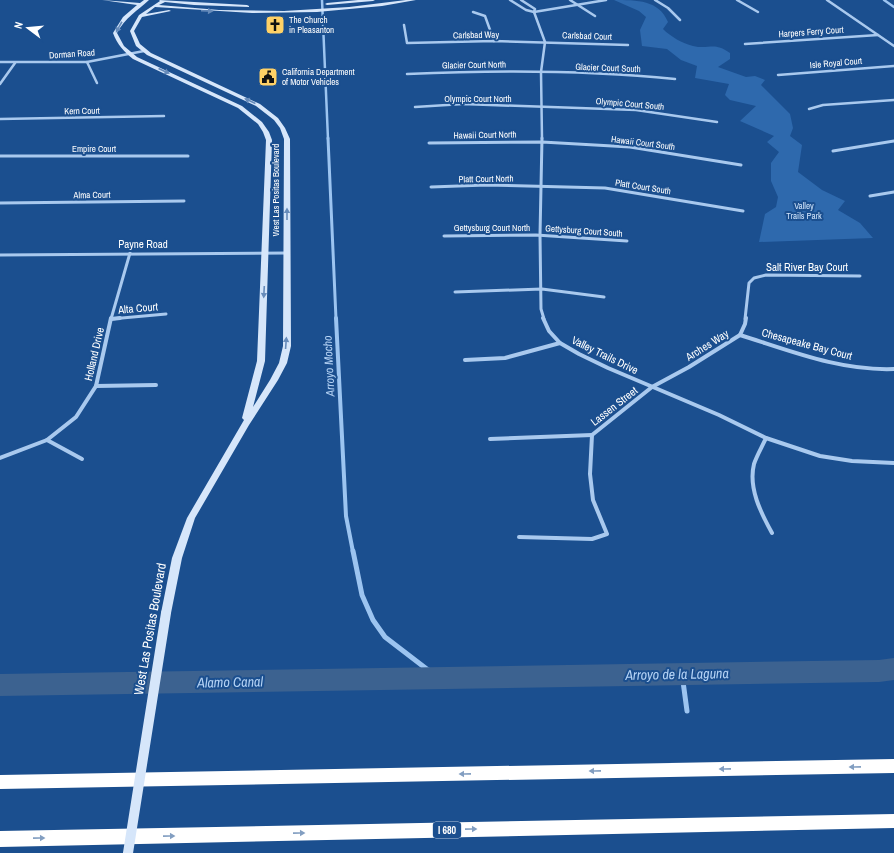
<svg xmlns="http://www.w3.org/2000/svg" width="894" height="853" font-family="'Archivo Narrow',sans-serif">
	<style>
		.green { fill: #2e69ad }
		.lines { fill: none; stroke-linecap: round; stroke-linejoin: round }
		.stream-far3 { stroke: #9cc4f0; stroke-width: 2.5 }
		.stream-far2 { stroke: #9cc4f0; stroke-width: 3 }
		.stream-far1 { stroke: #9cc4f0; stroke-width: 4 }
		.stream { stroke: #9cc4f0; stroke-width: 5 }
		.river { fill: #3c6290; fill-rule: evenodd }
		.minor-far2 { stroke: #a9c9ee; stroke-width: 2.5 }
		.minor-far1 { stroke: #a9c9ee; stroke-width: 3 }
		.minor { stroke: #a9c9ee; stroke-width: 4 }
		.secondary { fill: #d6e6fa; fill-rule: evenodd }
		.motorway { fill: #fff; fill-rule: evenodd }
		.secondary-bridge { stroke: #d6e6fa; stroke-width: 10 }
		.oneway { fill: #668bba }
		.oneway2 { fill: #829ec1 }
		.labels { text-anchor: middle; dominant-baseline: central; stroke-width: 4; stroke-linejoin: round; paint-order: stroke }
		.far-poi-label { font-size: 9px; fill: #fff; stroke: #1b4f8f; text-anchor: start }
		.far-street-label { font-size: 9px; fill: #fff; stroke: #1b4f8f }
		.far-park-label { font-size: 9px; fill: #cfe3fa; stroke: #1b4f8f }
		.shield { fill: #1b4f8f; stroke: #bbcadd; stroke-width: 1 }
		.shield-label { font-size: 10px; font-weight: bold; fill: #fff }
		.street-label { font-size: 11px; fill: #fff; stroke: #1b4f8f }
		.water-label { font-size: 12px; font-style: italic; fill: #b5d3f5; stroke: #1b4f8f }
		.near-street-label { font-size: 13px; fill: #fff; stroke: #1b4f8f }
		.near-water-label { font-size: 14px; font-style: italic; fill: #b5d3f5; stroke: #1b4f8f }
	</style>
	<rect width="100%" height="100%" fill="#1b4f8f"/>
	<path class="green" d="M614,0C637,0 659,0 668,22L663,29C671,37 682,43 693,46C710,50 713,41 730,53V59L718,67L746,77L755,76L765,80L761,85L790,114L793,128L790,136L802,145L798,172L822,190L845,201L838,210L860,223L873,238L759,242L765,214L776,207L778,197L771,181V163L779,152L767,142L774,136L740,121L756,106L730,100L725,95L729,84L695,78L697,66L681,60L667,49L642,46L640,30L646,17L639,11Z"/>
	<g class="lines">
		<g class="stream-far3">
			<path d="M322,0L328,139"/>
			<path d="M884,0L894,7"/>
		</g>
		<path class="stream-far2" d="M328,138L336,319"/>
		<path class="stream-far1" d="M336,318L346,516L353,552"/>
		<g class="stream">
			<path d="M353,551L362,595L373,620L385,637L428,670L459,679"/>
			<path d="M682,674L687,711"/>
		</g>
		<path class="river" d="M894,658V680L879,682L0,696V674L879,660Z"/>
		<g class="minor-far2">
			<path d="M510,0L526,10L534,12L606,0"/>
			<path d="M521,0L535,9L534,12L545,42L541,72L542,139"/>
			<path d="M570,0L595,16"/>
			<path d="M655,0L668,8L680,20"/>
			<path d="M737,0L758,12"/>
			<path d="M827,0L894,46"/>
			<path d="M473,12L485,16L494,41"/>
			<path d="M404,25L407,43L494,41L628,45"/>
			<path d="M745,44L878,35"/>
			<path d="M0,62H87L144,51"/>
			<path d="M87,62L97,83"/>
			<path d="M407,74C496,70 587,70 675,79"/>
			<path d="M778,75L894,66"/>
			<path d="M0,84L15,63"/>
			<path d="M415,107L463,104L636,110L717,122"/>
			<path d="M809,109L823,105L894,100"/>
			<path d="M0,119L164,116"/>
		</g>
		<g class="minor-far1">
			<path d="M542,138L540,235L541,309L544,319"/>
			<path d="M429,143L542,142L630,147L741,165"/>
			<path d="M833,151L894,141"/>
			<path d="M0,156H188"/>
			<path d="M431,187L486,185L605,188L743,211"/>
			<path d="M870,196L894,192"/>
			<path d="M0,203L184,201"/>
			<path d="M444,236L536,235L627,241"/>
			<path d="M0,255L287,253"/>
			<path d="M455,292L542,289L604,297"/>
			<path d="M111,319L166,314"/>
			<path d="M111,319L130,253"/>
			<path d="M745,319L749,283L754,278L766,275L860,276"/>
		</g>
		<g class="minor">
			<path d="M543,318L549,331L560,343L579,354L608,368L719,415L766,438L820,456L852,461L894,463"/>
			<path d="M111,319L120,318"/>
			<path d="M740,335C791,351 840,371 894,369"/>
			<path d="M465,360L505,358L560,343"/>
			<path d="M96,386L156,385"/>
			<path d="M766,438C762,447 757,455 754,464C748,488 761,513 772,533"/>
			<path d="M490,439L592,435"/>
			<path d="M47,440L82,459"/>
			<path d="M0,458L47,440L76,417L96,386L111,318"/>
			<path d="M519,537L592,539L607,534L593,500L590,474L592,435L652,387L689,367L740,335L745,324L746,318"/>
		</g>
		<g class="secondary">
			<path d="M102,0L140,3L144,0H149C137,11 125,18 117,33L124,46L137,57L242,106L262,122L269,132L272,140L265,361L253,407L270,380L279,363L283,346L284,139L280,128L274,120L256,106L147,55L136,46L130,31L139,15L160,1L159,0L247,5L249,6V7L194,5L165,2L159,5L219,10L284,11L349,7L406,0H416L382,6L317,12L252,13L155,7L146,14L169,10L171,11L142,17L134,31L140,44L151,53L260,104L278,118L285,128L290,139L291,346L287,363L278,380L249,425L195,518L182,558L171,613L169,615L166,616L163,615L161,613L172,558L187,518L244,420L242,418L257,361L266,140L263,132L258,124L238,108L133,59C124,52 117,44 113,33L123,17L137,5Z"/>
			<path d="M358,0H375L373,1L327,5L325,4L327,3Z"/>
		</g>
		<g class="motorway">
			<path d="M894,759V773L0,789V775Z"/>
			<path d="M894,814V828L0,847V831Z"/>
		</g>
		<path class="secondary-bridge" d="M128,853L166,613"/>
	</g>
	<defs><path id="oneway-solid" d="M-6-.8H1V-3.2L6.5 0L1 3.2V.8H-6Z"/></defs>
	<g class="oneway">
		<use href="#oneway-solid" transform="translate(207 11) rotate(3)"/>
		<use href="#oneway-solid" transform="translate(119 27) rotate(119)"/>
		<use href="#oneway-solid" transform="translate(164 71) rotate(25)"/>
		<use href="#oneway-solid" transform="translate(250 101) rotate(-155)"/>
		<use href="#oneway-solid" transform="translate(287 214) rotate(-90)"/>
		<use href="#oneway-solid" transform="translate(264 292) rotate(93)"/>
		<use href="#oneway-solid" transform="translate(286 343) rotate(-86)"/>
	</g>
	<g class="oneway2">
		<use href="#oneway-solid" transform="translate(855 767) rotate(179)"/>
		<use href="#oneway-solid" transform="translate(725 769) rotate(179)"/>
		<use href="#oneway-solid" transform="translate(595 771) rotate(179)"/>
		<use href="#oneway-solid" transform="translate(465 774) rotate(179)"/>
		<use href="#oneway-solid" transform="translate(471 829) rotate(-1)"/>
		<use href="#oneway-solid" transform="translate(299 833) rotate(-1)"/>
		<use href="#oneway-solid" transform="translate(169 836) rotate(-1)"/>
		<use href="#oneway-solid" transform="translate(39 838) rotate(-1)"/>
	</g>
	<defs>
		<g id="church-square" transform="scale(1)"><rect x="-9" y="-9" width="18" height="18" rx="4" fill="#ffd166" stroke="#1b4f8f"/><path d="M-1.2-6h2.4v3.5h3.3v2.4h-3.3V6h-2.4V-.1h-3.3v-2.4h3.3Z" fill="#111"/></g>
		<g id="civic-square" transform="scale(1)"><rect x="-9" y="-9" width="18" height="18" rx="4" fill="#ffd166" stroke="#1b4f8f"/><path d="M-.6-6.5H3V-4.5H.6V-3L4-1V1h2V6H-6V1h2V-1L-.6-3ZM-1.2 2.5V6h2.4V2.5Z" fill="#111"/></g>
	</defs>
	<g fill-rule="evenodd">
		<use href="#church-square" x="275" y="25"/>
		<use href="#civic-square" x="268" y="77"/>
	</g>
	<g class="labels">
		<g class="far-poi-label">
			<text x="289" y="20">The Church<tspan x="289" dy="10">in Pleasanton</tspan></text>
			<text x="282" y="72">California Department<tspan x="282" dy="10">of Motor Vehicles</tspan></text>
		</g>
		<g class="far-street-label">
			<text transform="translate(811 32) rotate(-4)">Harpers Ferry Court</text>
			<text transform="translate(476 35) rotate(-1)">Carlsbad Way</text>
			<text transform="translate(587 36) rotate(2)">Carlsbad Court</text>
			<text transform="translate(72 54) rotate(-4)">Dorman Road</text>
			<text transform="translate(836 63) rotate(-5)">Isle Royal Court</text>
			<text transform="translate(474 65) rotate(-1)">Glacier Court North</text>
			<text transform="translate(608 68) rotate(2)">Glacier Court South</text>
			<text x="478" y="99">Olympic Court North</text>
			<text transform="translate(630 104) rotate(5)">Olympic Court South</text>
			<text transform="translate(82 111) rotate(-1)">Kern Court</text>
			<text transform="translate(485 135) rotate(-1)">Hawaii Court North</text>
			<text transform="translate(643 143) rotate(7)">Hawaii Court South</text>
			<text x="94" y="149">Empire Court</text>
			<text transform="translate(486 179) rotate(-1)">Platt Court North</text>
			<text transform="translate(643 187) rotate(9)">Platt Court South</text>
			<text transform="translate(276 190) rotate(-90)">West Las Positas Boulevard</text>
			<text transform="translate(92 195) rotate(-1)">Alma Court</text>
			<text x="492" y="228">Gettysburg Court North</text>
			<text transform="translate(584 231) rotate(4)">Gettysburg Court South</text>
		</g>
		<g class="far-park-label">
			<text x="804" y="206">Valley<tspan x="804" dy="10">Trails Park</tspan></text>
		</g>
		<rect class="shield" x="433" y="822" width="28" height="16" rx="3"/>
		<g class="shield-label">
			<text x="447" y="830">I 680</text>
		</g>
		<g class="street-label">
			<text x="143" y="244">Payne Road</text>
			<text x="807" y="267">Salt River Bay Court</text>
			<text transform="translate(138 308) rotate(-5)">Alta Court</text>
			<text transform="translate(807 344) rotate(15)">Chesapeake Bay Court</text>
			<text transform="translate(707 345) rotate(-32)">Arches Way</text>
			<text transform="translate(94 354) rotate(-77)">Holland Drive</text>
			<text transform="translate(605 355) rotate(26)">Valley Trails Drive</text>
			<text transform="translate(614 406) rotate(-38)">Lassen Street</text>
		</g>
		<g class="water-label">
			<text transform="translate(329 366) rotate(-93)">Arroyo Mocho</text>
		</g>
		<g class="near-street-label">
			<text transform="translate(150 629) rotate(-80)">West Las Positas Boulevard</text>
		</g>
		<g class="near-water-label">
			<text transform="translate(677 674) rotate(-1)">Arroyo de la Laguna</text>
			<text transform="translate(230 682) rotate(-1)">Alamo Canal</text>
		</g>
	</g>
	<g transform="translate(28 28) rotate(286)" stroke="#1b4f8f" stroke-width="3" paint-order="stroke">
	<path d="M0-3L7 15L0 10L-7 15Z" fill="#ffffff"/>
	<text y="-6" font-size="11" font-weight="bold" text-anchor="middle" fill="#ffffff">N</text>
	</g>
</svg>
